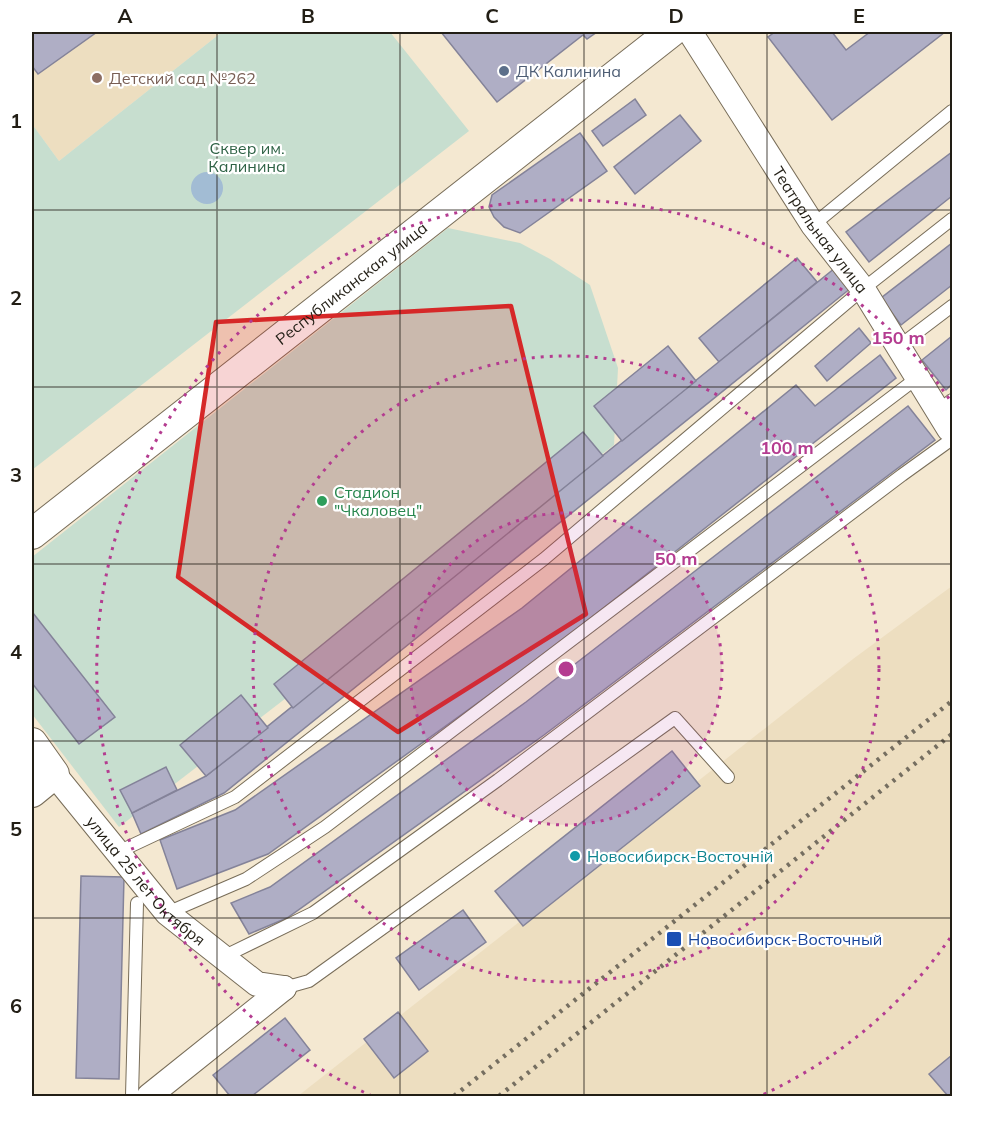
<svg xmlns="http://www.w3.org/2000/svg" width="984" height="1128" font-family="Mulish,sans-serif">
	<style>
		.built { fill: #eddec0 }
		.green { fill: #c7decf }
		.water { fill: #a2bcd4 }
		.building { fill: #afaec5; stroke: #848399; stroke-width: 1.5 }
		.lines { fill: none; stroke-linecap: round; stroke-linejoin: round }
		.service-casing { stroke: #786d59; stroke-width: 14 }
		.minor-casing { stroke: #786d59; stroke-width: 26 }
		.tertiary-casing { stroke: #786d59; stroke-width: 32 }
		.service { stroke: #fff; stroke-width: 12 }
		.minor { stroke: #fff; stroke-width: 24 }
		.tertiary { stroke: #fff; stroke-width: 30 }
		.rail { stroke: #756e60; stroke-width: 4.5; stroke-dasharray: 3 6; stroke-linecap: butt }
		.marked { fill: #d62828; fill-opacity: 0.2; stroke: #d62828; stroke-width: 4.5; stroke-linejoin: round }
		.grid { fill: none; stroke: #221e15; stroke-width: 1.5; stroke-opacity: 0.55 }
		.ring { fill: none; stroke: #b43c90; stroke-width: 3; stroke-dasharray: 3 6 }
		.service-dot { fill: #5c6f8a; stroke: #fff; stroke-width: 2 }
		.education-dot { fill: #8d6e63; stroke: #fff; stroke-width: 2 }
		.leisure-dot { fill: #2e9e5b; stroke: #fff; stroke-width: 2 }
		.culture-dot { fill: #0f9aa8; stroke: #fff; stroke-width: 2 }
		.transit-dot { fill: #1a4fb4; stroke: #fff; stroke-width: 2 }
		.labels { text-anchor: middle; dominant-baseline: central; stroke-width: 4.5; stroke-linejoin: round; paint-order: stroke }
		.service-label { font-size: 16px; fill: #4e5e75; stroke: #fff; text-anchor: start }
		.education-label { font-size: 16px; fill: #785e54; stroke: #fff; text-anchor: start }
		.park-label { font-size: 16px; fill: #2e6245; stroke: #fff }
		.street-label { font-size: 16px; fill: #221e15; stroke: #fff }
		.leisure-label { font-size: 16px; fill: #27864d; stroke: #fff; text-anchor: start }
		.culture-label { font-size: 16px; fill: #0d838f; stroke: #fff; text-anchor: start }
		.transit-label { font-size: 16px; fill: #164399; stroke: #fff; text-anchor: start }
		.centre { fill: #b43c90; stroke: #fff; stroke-width: 3 }
		.ring-label { font-size: 18px; text-anchor: middle; font-weight: bold; fill: #b43c90; stroke: #fff; stroke-width: 4.5; stroke-linejoin: round; paint-order: stroke }
		.neatline { fill: none; stroke: #221e15; stroke-width: 2 }
		.grid-label { font-size: 20px; text-anchor: middle; font-weight: bold; fill: #221e15 }
	</style>
	<rect width="100%" height="100%" fill="#f4e8d1"/>
	<g class="built">
		<path d="M32,32H222L59,161L32,124Z"/>
		<path d="M952,586V1096H298L853,659Z"/>
	</g>
	<g class="green">
		<path d="M222,32H390L469,131L32,470V124L59,161Z"/>
		<path d="M448,228L520,243L550,259L590,285L618,368L614,445L119,827L32,714V557Z"/>
	</g>
	<circle class="water" cx="207" cy="188" r="16"/>
	<g class="building">
		<path d="M32,32H97L38,74L32,66Z"/>
		<path d="M441,32H597L587,39L583,35L497,102Z"/>
		<path d="M775,32H832L846,50L870,32H945L832,120L768,37Z"/>
		<path d="M635,99L646,115L603,146L592,131Z"/>
		<path d="M680,115L701,141L635,194L614,167Z"/>
		<path d="M580,133L607,171L520,233L504,227L494,217L489,207L492,195Z"/>
		<path d="M952,152V196L869,262L846,232Z"/>
		<path d="M952,243V285L901,325L881,298Z"/>
		<path d="M797,258L817,282L719,362L699,338Z"/>
		<path d="M835,268L851,288L224,793L141,834L132,813L206,776Z"/>
		<path d="M859,328L871,343L827,381L815,366Z"/>
		<path d="M952,336V384L946,390L922,360Z"/>
		<path d="M668,346L696,381L622,441L594,406Z"/>
		<path d="M880,355L896,378L536,661L268,854L177,889L160,840L235,810L522,608L796,385L815,406Z"/>
		<path d="M908,406L935,440L544,735L287,918L249,934L231,903L270,887L526,702Z"/>
		<path d="M583,432L603,456L293,708L274,684Z"/>
		<path d="M33,613L115,717L79,744L32,683Z"/>
		<path d="M241,695L268,728L206,776L180,745Z"/>
		<path d="M672,751L700,786L523,926L495,891Z"/>
		<path d="M166,767L177,790L132,813L120,790Z"/>
		<path d="M81,876L124,877L119,1079L76,1078Z"/>
		<path d="M463,910L486,942L419,990L396,958Z"/>
		<path d="M398,1012L428,1051L394,1078L364,1039Z"/>
		<path d="M285,1018L310,1050L252,1096H230L213,1075Z"/>
		<path d="M952,1055V1096H948L929,1074Z"/>
	</g>
	<g class="lines">
		<g class="service-casing">
			<g id="service">
				<path d="M813,225L952,111"/>
				<path d="M898,347L952,306"/>
				<path d="M938,411L952,400"/>
				<path d="M118,852L235,797L544,559L863,289L952,219"/>
				<path d="M167,913L246,879L325,827L917,378"/>
				<path d="M223,957L313,913L498,780L902,475L952,439"/>
				<path d="M284,988L309,981L675,718L728,777"/>
				<path d="M132,1096L137,903"/>
			</g>
		</g>
		<g class="minor-casing">
			<g id="minor">
				<path id="s1" d="M690,32L813,225L863,289L949,429"/>
				<path id="s2" d="M54,774L167,913L257,984L284,988"/>
				<path d="M149,1096L284,988"/>
			</g>
		</g>
		<g class="tertiary-casing">
			<g id="tertiary">
				<path id="s3" d="M32,534L671,32"/>
				<path d="M32,743L54,774L32,792"/>
			</g>
		</g>
		<use href="#service" class="service"/>
		<use href="#minor" class="minor"/>
		<use href="#tertiary" class="tertiary"/>
		<g class="rail">
			<path d="M454,1096L952,701"/>
			<path d="M499,1096L952,734"/>
		</g>
	</g>
	<path class="marked" d="M511,306L586,614L398,732L178,577L216,322Z"/>
	<path class="grid" d="M217,32V1096M400,32V1096M584,32V1096M767,32V1096M32,210H952M32,387H952M32,564H952M32,741H952M32,918H952"/>
	<circle cx="566" cy="669" r="156" fill="#b43c90" fill-opacity=".12"/>
	<g class="ring">
		<circle cx="566" cy="669" r="156"/>
		<circle cx="566" cy="669" r="313"/>
		<path d="M950 938A469 469 0 0 1 760 1096M372 1096A469 469 0 1 1 950 400"/>
	</g>
	<circle class="service-dot" cx="504" cy="71" r="6"/>
	<circle class="education-dot" cx="97" cy="78" r="6"/>
	<circle class="leisure-dot" cx="322" cy="501" r="6"/>
	<circle class="culture-dot" cx="575" cy="856" r="6"/>
	<rect class="transit-dot" x="666" y="931" width="16" height="16" rx="3"/>
	<g class="labels">
		<g class="service-label">
			<text x="516" y="71">ДК Калинина</text>
		</g>
		<g class="education-label">
			<text x="109" y="78">Детский сад №262</text>
		</g>
		<g class="park-label">
			<text x="247" y="148">Сквер им.<tspan x="247" dy="18">Калинина</tspan></text>
		</g>
		<g class="street-label">
			<text stroke="none"><textPath href="#s1" startOffset="237">Театральная улица</textPath></text>
			<text stroke="none"><textPath href="#s3" startOffset="406">Республиканская улица</textPath></text>
			<text stroke="none"><textPath href="#s2" startOffset="141">улица 25 лет Октября</textPath></text>
		</g>
		<g class="leisure-label">
			<text x="334" y="492">Стадион<tspan x="334" dy="18">"Чкаловец"</tspan></text>
		</g>
		<g class="culture-label">
			<text x="587" y="856">Новосибирск-Восточній</text>
		</g>
		<g class="transit-label">
			<text x="688" y="939">Новосибирск-Восточный</text>
		</g>
	</g>
	<circle cx="566" cy="669" r="9" class="centre"/>
	<g class="ring-label">
		<text x="898" y="344">150 m</text>
		<text x="787" y="454">100 m</text>
		<text x="676" y="565">50 m</text>
	</g>
	<rect width="984" height="1128" fill="none" stroke="#ffffff" stroke-width="66"/>
	<rect x="33" y="33" width="918" height="1062" class="neatline"/>
	<g class="grid-label">
		<text x="125" y="23">A</text>
		<text x="308" y="23">B</text>
		<text x="492" y="23">C</text>
		<text x="676" y="23">D</text>
		<text x="859" y="23">E</text>
		<text x="16" y="128">1</text>
		<text x="16" y="305">2</text>
		<text x="16" y="482">3</text>
		<text x="16" y="659">4</text>
		<text x="16" y="836">5</text>
		<text x="16" y="1013">6</text>
	</g>
</svg>
